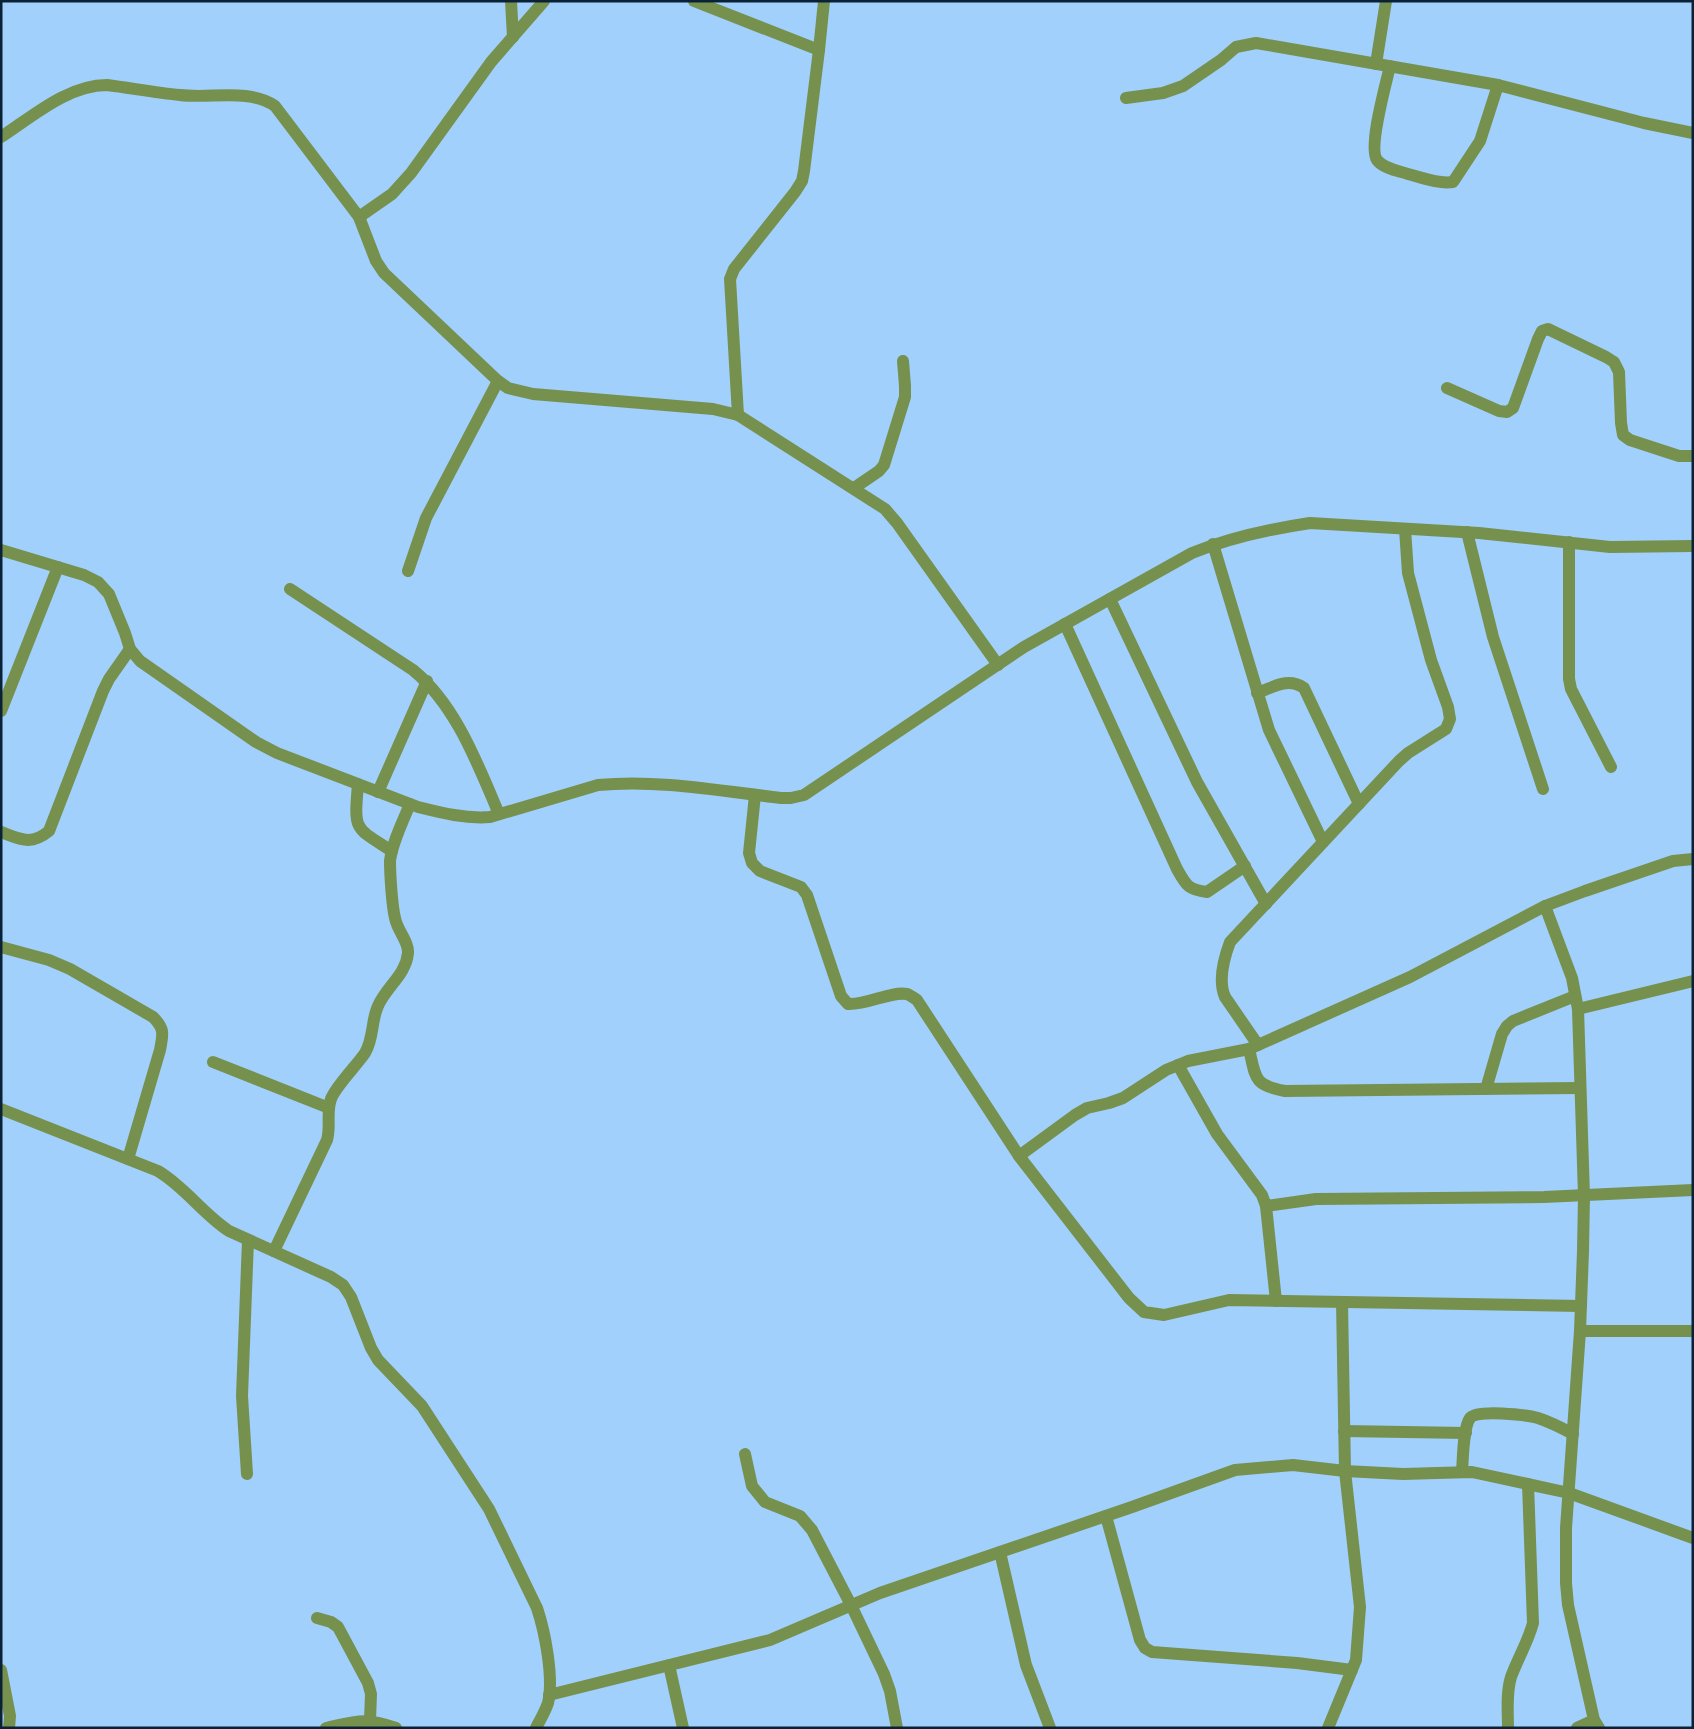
<svg xmlns="http://www.w3.org/2000/svg" width="1694" height="1729" font-family="'Archivo Narrow',sans-serif">
	<style>
		.lines { fill: none; stroke-linecap: round; stroke-linejoin: round }
		.street { stroke: #76914e; stroke-width: 12 }
	</style>
	<rect width="100%" height="100%" fill="#a2d0fc"/>
	<g class="lines">
		<g class="street">
			<path d="M511,1L513,37"/>
			<path d="M694,1L819,50"/>
			<path d="M1376,64L1386,1"/>
			<path d="M1390,66C1386,84 1368,147 1377,160C1384,169 1399,171 1408,174C1423,178 1438,184 1453,182L1480,141L1498,85"/>
			<path d="M1126,98L1163,93L1183,86L1221,60L1236,47L1256,43L1498,85L1644,123L1693,133"/>
			<path d="M1,137C33,116 68,85 107,85C131,88 156,93 180,95C211,99 248,88 275,106L359,217L376,261L384,273L498,381L508,388L533,394L713,409L738,415L885,509L897,523L998,665"/>
			<path d="M359,217L392,194L411,173L491,62L544,1"/>
			<path d="M1447,388L1499,411L1507,412L1513,408L1538,339L1542,331L1548,329L1606,357L1614,362L1619,372L1621,423L1623,435L1630,440L1679,456H1693"/>
			<path d="M738,415L730,279L734,269L795,192L802,181L804,171L819,50L824,1"/>
			<path d="M854,488L879,471L884,465L905,397V386L903,361"/>
			<path d="M1467,532L1493,637L1543,789"/>
			<path d="M1569,542V679L1571,689L1611,767"/>
			<path d="M1213,544L1269,730L1323,842"/>
			<path d="M1,550L84,575L98,582L109,594L125,633L130,649L140,661L256,742L277,753L418,807C442,813 466,819 490,817L598,785C657,779 721,791 781,798H791L804,795L1024,647L1192,553C1229,538 1270,529 1310,523L1479,533L1610,547L1693,546"/>
			<path d="M408,571L426,518L498,381"/>
			<path d="M290,589L413,670C456,705 478,765 499,814"/>
			<path d="M1110,599L1197,782L1266,904"/>
			<path d="M1065,624L1177,869C1186,885 1188,890 1207,892L1245,866"/>
			<path d="M1257,693C1274,687 1288,677 1304,688L1359,804"/>
			<path d="M1,711L58,567"/>
			<path d="M358,784C354,831 354,827 392,851"/>
			<path d="M378,792L427,681"/>
			<path d="M755,795L749,853L752,863L760,871L801,887L807,895L841,996L848,1004C868,1005 890,991 907,994C910,995 914,998 917,1000L1019,1156L1129,1298L1144,1312L1164,1315L1229,1300L1581,1306"/>
			<path d="M1,832C20,839 31,846 49,831L103,691L109,679L130,649"/>
			<path d="M1545,906L1572,978L1578,1009L1584,1196L1583,1251L1580,1331L1566,1528V1583L1568,1605L1594,1720L1599,1728"/>
			<path d="M1,947L49,960L70,969L153,1017C165,1029 163,1034 160,1050L128,1159"/>
			<path d="M1578,1009L1693,981"/>
			<path d="M1258,1045L1225,997C1218,981 1224,958 1230,942L1399,761L1408,753L1446,729L1450,719L1448,707L1431,660L1408,573L1405,529"/>
			<path d="M1249,1049C1256,1078 1253,1085 1285,1091L1580,1088"/>
			<path d="M213,1062L329,1108"/>
			<path d="M1178,1065L1217,1134L1262,1195L1266,1206L1276,1301"/>
			<path d="M1486,1089L1502,1034L1507,1026L1513,1021L1575,996"/>
			<path d="M1,1109L158,1171C185,1187 203,1214 229,1231L331,1277L343,1285L351,1297L371,1348L378,1360L422,1406L489,1509L537,1608C545,1632 554,1678 548,1703C545,1712 540,1720 536,1728"/>
			<path d="M1019,1156L1075,1115L1087,1108L1109,1103L1123,1098L1166,1070L1188,1061L1249,1049L1410,977L1545,906L1585,891L1673,861L1693,859"/>
			<path d="M1266,1206L1316,1199L1544,1197L1693,1190"/>
			<path d="M274,1251L327,1140C331,1126 326,1112 331,1099C335,1087 357,1065 365,1053C374,1038 371,1021 378,1006C386,987 406,975 408,953C409,942 397,930 395,918C392,906 390,874 390,861C392,843 403,821 410,804"/>
			<path d="M1580,1331H1693"/>
			<path d="M1344,1431L1466,1433"/>
			<path d="M745,1454L752,1486L765,1502L800,1516L812,1530L851,1605L884,1674L890,1691L897,1728"/>
			<path d="M1462,1472C1463,1459 1463,1428 1470,1418C1476,1409 1527,1415 1538,1418C1550,1422 1562,1428 1573,1434"/>
			<path d="M247,1474L242,1396L248,1240"/>
			<path d="M1106,1516L1140,1640L1145,1648L1152,1652L1297,1663L1352,1670"/>
			<path d="M1000,1552L1026,1665L1050,1728"/>
			<path d="M317,1618L331,1622L338,1627L368,1683L371,1694L370,1720"/>
			<path d="M669,1665L683,1728"/>
			<path d="M1,1670L10,1716L9,1728"/>
			<path d="M549,1695L770,1640L880,1593L1132,1507L1235,1470L1293,1465L1345,1471L1403,1474L1472,1472L1569,1493L1693,1538"/>
			<path d="M326,1728C357,1721 365,1717 396,1728"/>
			<path d="M1328,1728L1356,1660L1360,1607L1345,1471L1342,1302"/>
			<path d="M1508,1728C1508,1711 1506,1693 1511,1677C1518,1658 1528,1642 1533,1623L1528,1484"/>
			<path d="M1577,1728L1594,1720"/>
		</g>
	</g>
	<rect width="1694" height="1729" fill="none" stroke="#0a2236" stroke-width="5"/>
</svg>
